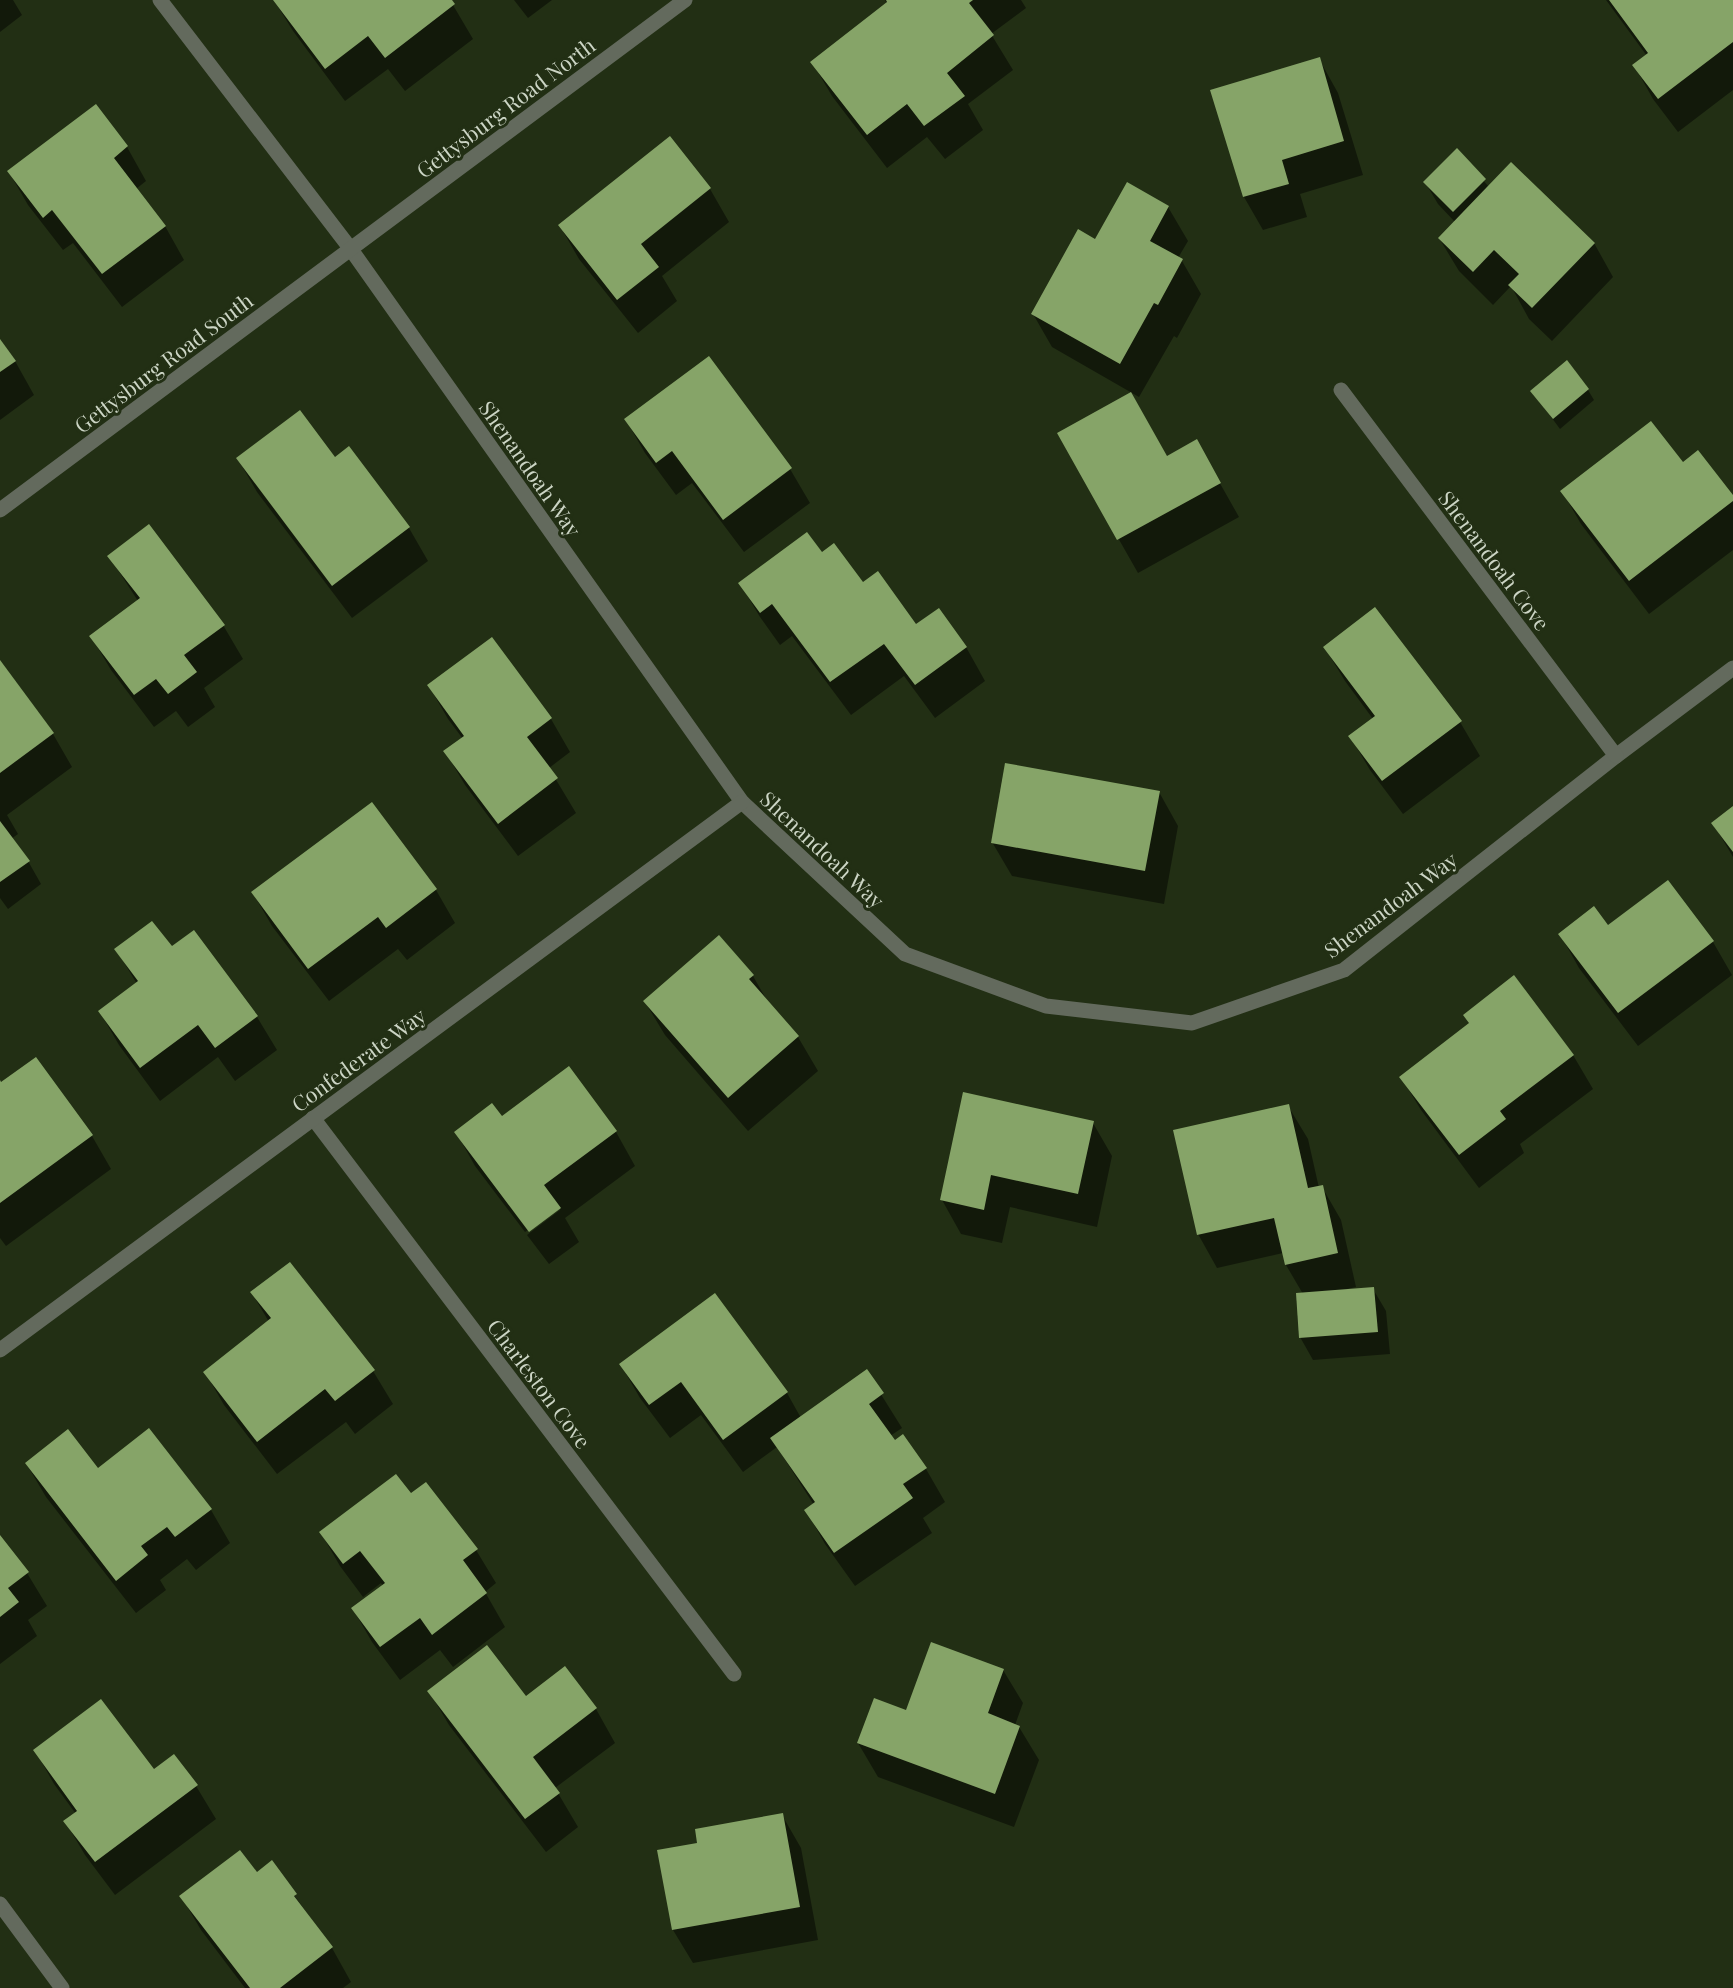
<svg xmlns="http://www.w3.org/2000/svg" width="1733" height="1988" font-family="'Playfair Display',serif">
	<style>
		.shadow { fill: #0007 }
		.building { fill: #86a468 }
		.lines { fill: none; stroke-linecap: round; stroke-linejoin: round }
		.minor { stroke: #636a5d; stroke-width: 15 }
		.labels { text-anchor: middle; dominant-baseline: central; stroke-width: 6; stroke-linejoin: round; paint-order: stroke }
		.street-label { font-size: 21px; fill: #ccd5c5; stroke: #222f14 }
	</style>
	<rect width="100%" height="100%" fill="#222f14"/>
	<g class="shadow">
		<path d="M0,0H13L22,15L0,32Z"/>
		<path d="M274,0H450L473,39L405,91L388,69L345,101L293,31Z"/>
		<path d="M514,0H552L528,18Z"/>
		<path d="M885,0H1021L1026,8L991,34L1013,70L968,104L983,130L945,159L927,137L887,168L832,96L812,62L887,4Z"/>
		<path d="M1606,0H1733V90L1678,132L1653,99L1634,65L1647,56Z"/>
		<path d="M1319,59L1338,93L1363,175L1300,194L1307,217L1263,230L1244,197L1212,91Z"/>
		<path d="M95,106L127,147L146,181L136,189L165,226L184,260L122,307L73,243L63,250L28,205L9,172Z"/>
		<path d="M1457,151L1489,187L1594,243L1613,277L1552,341L1529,319L1511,286L1493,305L1459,271L1439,238L1455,222L1438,204L1425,182Z"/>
		<path d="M710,189L729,222L662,276L677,301L638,333L579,259L560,226Z"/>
		<path d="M1168,207L1188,241L1178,258L1182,261L1201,294L1177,338L1174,336L1139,397L1052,347L1033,314L1096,241Z"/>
		<path d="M0,342L15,361L34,395L0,420Z"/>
		<path d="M708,358L790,469L810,503L744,552L692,483L676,495L645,453L626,420Z"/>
		<path d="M1588,390L1594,400L1560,429L1532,391Z"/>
		<path d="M1059,434L1167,458L1196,441L1239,517L1138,573Z"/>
		<path d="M238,459H335L409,528L428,561L352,618L257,492Z"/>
		<path d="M1562,491L1733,497V550L1649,614L1581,524Z"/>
		<path d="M821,554L916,627L966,647L985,681L935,718L904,676L851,715L792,636L780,645L760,617L740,583Z"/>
		<path d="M109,556L223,625L243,659L204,688L215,707L188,727L176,711L154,727L111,670L91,636L138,601Z"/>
		<path d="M1375,610L1460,722L1480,756L1403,814L1370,770L1350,736L1373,719L1345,681L1325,648Z"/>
		<path d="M0,663L53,734L72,767L7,815L18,834L11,839L28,861L41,884L8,909L0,898Z"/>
		<path d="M429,686L551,719L570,752L549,768L576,813L518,856L465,785L445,751L463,739L448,719Z"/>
		<path d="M1159,792L1178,826L1164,904L1012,876L992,842Z"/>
		<path d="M372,804L436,890L455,923L407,960L398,949L329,1001L272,926L253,893Z"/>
		<path d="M1733,808V857L1713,823Z"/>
		<path d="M1668,882L1713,942L1732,975L1638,1046L1579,968L1560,934L1608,927Z"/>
		<path d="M171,948L257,1017L277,1050L235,1081L218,1057L160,1101L119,1045L100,1012L137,984L116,949Z"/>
		<path d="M753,976L769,1004L798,1037L818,1071L748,1131L665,1035L645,1002Z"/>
		<path d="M1573,1055L1593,1089L1520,1144L1524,1153L1479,1188L1421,1110L1401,1077Z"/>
		<path d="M568,1068L616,1132L635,1166L565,1218L579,1242L549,1264L527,1235L560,1210V1207L525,1232L475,1166L456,1132L501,1118Z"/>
		<path d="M0,1083L92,1136L111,1169L6,1246L0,1238Z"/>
		<path d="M1288,1106L1308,1139L1319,1188L1322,1187L1341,1220L1356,1287L1347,1289V1291L1373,1289L1386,1311L1390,1354L1313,1360L1300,1337L1303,1294L1286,1265L1283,1253L1217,1268L1198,1234Z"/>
		<path d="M1093,1123L1112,1156L1097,1227L1010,1207L1002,1243L961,1234L942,1200Z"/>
		<path d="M252,1293L373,1371L393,1404L355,1434L346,1422L277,1474L224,1405L205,1372L269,1322Z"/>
		<path d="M621,1365L787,1393L801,1418L867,1372L902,1428L890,1436L894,1442L903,1436L926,1469L945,1502L923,1518L932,1533L855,1586L825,1544L806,1510L814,1505L777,1447L743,1472L701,1415L670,1438L640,1398Z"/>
		<path d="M26,1463L98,1470L211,1510L230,1543L196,1570L187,1559L160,1580L166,1590L136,1613L46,1497Z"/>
		<path d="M410,1495L476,1550L496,1583L485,1592L505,1627L453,1667L440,1650L400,1680L372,1642L353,1609L383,1586L381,1583L363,1597L340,1566L321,1533Z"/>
		<path d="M0,1537L27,1573L47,1606L28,1620L37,1636L0,1664Z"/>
		<path d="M565,1668L596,1709L615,1743L555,1788L578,1827L546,1852L449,1725L429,1691L526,1698Z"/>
		<path d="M1003,1670L1023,1703L1015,1725L1019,1727L1039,1760L1014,1827L878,1777L858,1743L907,1712Z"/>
		<path d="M35,1750L153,1772L196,1786L216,1819L115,1895L85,1855L65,1821L76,1814L54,1784Z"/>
		<path d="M782,1815L801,1848L818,1940L693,1963L673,1930L659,1852L699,1845Z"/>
		<path d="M271,1863L332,1948L351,1982L343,1988H245L201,1930L181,1896L256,1874Z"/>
	</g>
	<g class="building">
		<path d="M273,0H452L455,4L385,58L368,36L325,69Z"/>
		<path d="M886,0H973L969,3L994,35L947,73L965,96L924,126L907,104L867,135L810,62L887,2Z"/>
		<path d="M1609,0H1733V42L1658,99L1632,65L1648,53Z"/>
		<path d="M1320,57L1344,141L1282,160L1289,184L1243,197L1210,90Z"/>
		<path d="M96,104L128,146L114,158L166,226L102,274L52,210L43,218L7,171Z"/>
		<path d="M670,136L711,188L641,244L659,267L617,300L558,225Z"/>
		<path d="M1457,148L1486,179L1453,212L1423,182Z"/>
		<path d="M1511,162L1595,243L1532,308L1508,285L1519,274L1494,250L1473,272L1438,238Z"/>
		<path d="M1127,182L1169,206L1150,241L1183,259L1158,305L1154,303L1120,364L1031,314L1078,229L1095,239Z"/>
		<path d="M0,339L16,361L0,372Z"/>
		<path d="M709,356L792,468L723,520L672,451L656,463L624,419Z"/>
		<path d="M1567,360L1589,389L1553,419L1530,391Z"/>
		<path d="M1131,392L1167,456L1197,439L1221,483L1117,540L1057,433Z"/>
		<path d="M300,410L335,457L349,446L410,527L332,586L236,458Z"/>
		<path d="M1651,421L1683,462L1698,450L1733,495V501L1629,581L1560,491Z"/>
		<path d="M149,524L225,625L184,655L197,672L168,694L156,679L134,695L89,636L140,598L107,556Z"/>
		<path d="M807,532L822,552L834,543L863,582L878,571L916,624L939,608L967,647L915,685L884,644L830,682L772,604L760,613L738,583Z"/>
		<path d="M1375,607L1462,721L1382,781L1348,736L1375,716L1323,647Z"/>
		<path d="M492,637L552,718L527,737L558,778L498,824L443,751L464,736L427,685Z"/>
		<path d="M0,660L54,733L0,773Z"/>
		<path d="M1005,763L1160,791L1145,871L991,843Z"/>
		<path d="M372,802L437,889L386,928L378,917L308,969L251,892Z"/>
		<path d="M1733,806V852L1711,823Z"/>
		<path d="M0,821L30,861L0,882Z"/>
		<path d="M1668,880L1714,941L1618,1013L1558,934L1594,906L1608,925Z"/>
		<path d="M152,921L172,946L194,930L258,1016L215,1048L198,1025L140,1068L98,1011L138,981L114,949Z"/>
		<path d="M719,935L754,975L749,979L799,1036L728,1098L643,1001Z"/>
		<path d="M1514,975L1574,1055L1500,1111L1506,1119L1459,1155L1399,1077L1469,1023L1463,1015Z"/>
		<path d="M36,1057L93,1135L0,1203V1080L1,1082Z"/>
		<path d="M569,1066L617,1131L544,1185L561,1208L529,1232L454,1132L492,1103L502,1116Z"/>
		<path d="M963,1092L1094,1121L1078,1194L991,1175L984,1210L940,1200Z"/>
		<path d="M1289,1104L1308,1188L1323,1185L1338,1253L1285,1265L1274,1218L1197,1235L1173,1130Z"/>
		<path d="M290,1262L375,1370L335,1401L325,1389L257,1442L203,1372L271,1318L250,1292Z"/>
		<path d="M1374,1287L1378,1332L1299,1338L1296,1293Z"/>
		<path d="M715,1293L788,1392L723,1440L681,1382L649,1405L619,1364Z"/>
		<path d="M867,1369L884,1393L869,1404L895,1440L903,1434L927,1468L903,1484L913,1498L834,1553L804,1510L815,1502L770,1438Z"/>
		<path d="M149,1428L212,1509L175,1537L167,1527L141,1546L148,1555L116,1581L25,1463L68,1429L98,1468Z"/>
		<path d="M396,1474L411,1493L426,1482L478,1549L463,1560L487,1593L432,1635L420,1618L380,1647L351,1608L385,1583L360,1551L343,1564L319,1532Z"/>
		<path d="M0,1535L29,1572L8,1588L19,1602L0,1617Z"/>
		<path d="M931,1642L1004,1669L988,1713L1020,1726L995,1794L857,1743L874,1698L906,1710Z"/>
		<path d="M487,1645L526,1696L565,1666L597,1708L533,1757L560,1793L525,1819L427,1691Z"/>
		<path d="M101,1699L154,1769L174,1754L198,1785L95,1862L63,1821L77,1811L33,1750Z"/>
		<path d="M783,1813L800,1907L672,1930L657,1850L697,1843L695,1829Z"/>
		<path d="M240,1850L257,1872L272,1860L297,1894L294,1896L333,1947L280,1988H250L179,1896Z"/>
	</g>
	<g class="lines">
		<g class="minor">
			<path d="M160,0L350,248L742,802L905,954L1046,1006L1192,1023L1344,970L1616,756L1733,668"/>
			<path d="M1341,390L1616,756"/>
			<path d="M0,510L685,0"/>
			<path d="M313,1118L734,1674"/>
			<path d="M0,1350L742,802"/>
			<path d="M0,1904L62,1988"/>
		</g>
	</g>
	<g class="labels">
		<g class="street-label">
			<text transform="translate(505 107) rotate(-37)">Gettysburg Road North</text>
			<text transform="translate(163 362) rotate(-37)">Gettysburg Road South</text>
			<text transform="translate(531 468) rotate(55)">Shenandoah Way</text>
			<text transform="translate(1495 560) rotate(53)">Shenandoah Cove</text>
			<text transform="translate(823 849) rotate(43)">Shenandoah Way</text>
			<text transform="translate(1390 904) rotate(-37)">Shenandoah Way</text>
			<text transform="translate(358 1059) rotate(-36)">Confederate Way</text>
			<text transform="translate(540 1383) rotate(53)">Charleston Cove</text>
		</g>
	</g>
</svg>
